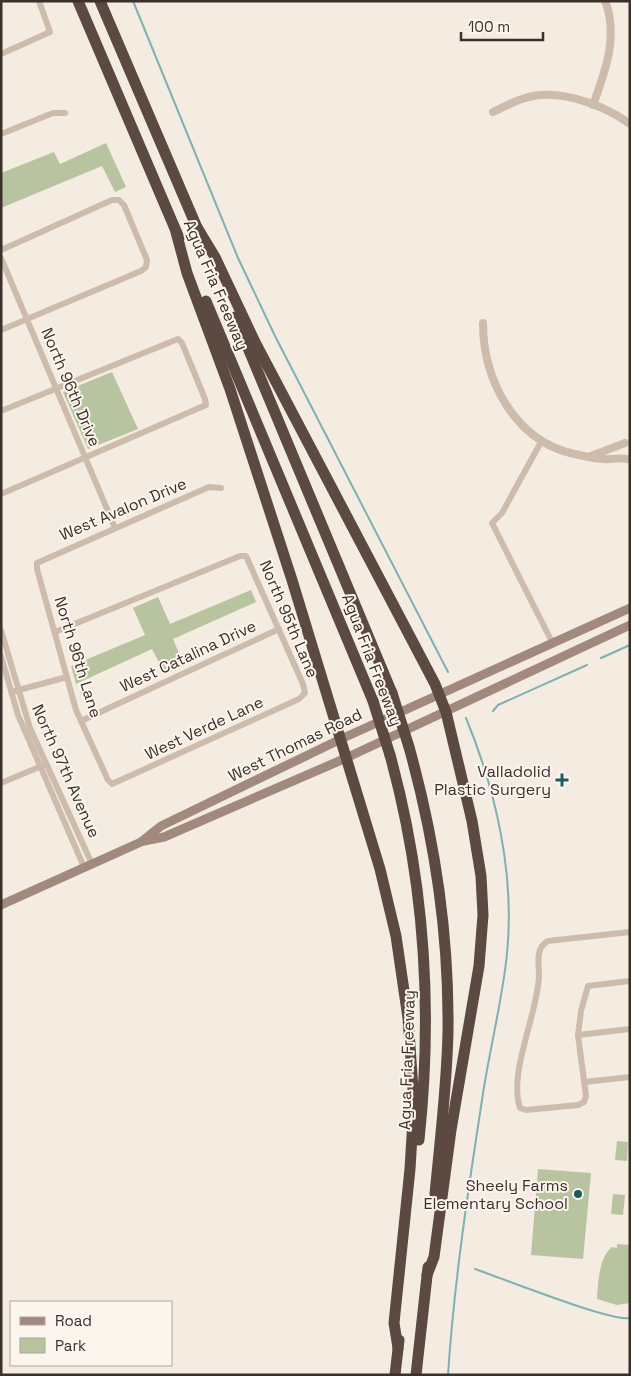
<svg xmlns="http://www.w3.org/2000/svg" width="631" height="1376" font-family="'Space Grotesk',sans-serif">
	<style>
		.green { fill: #b8c4a0 }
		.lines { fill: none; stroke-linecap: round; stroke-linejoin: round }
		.stream { stroke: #7fb0b2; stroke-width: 2 }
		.minor { stroke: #cdbbac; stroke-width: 6 }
		.tertiary { stroke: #cdbbac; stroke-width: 8 }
		.secondary { stroke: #a18a7d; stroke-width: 9 }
		.motorway { stroke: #5c4a42; stroke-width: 11 }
		.motorway-bridge { stroke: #5c4a42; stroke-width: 11 }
		.poi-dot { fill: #1f5a5e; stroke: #fbf5ee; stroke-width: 2 }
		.labels { text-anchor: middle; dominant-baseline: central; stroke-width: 4; stroke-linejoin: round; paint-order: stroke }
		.street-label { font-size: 16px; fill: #3b302b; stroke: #fbf5ee }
		.poi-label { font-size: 16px; fill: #3b302b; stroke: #fbf5ee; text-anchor: end }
	</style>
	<rect width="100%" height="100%" fill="#f4ebe1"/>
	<g class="green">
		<path d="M106,143L126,187L115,192L102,166L1,208V173L54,152L60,164Z"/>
		<path d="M112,372L138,429L88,449L63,392Z"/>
		<path d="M251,590L256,602L173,639L184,665L165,674L152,649L76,684L71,666L145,635L133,608L158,597L170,624Z"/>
		<path d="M617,1141L628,1142L627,1161L615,1160Z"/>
		<path d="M538,1169L591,1173L583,1259L531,1255Z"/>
		<path d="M613,1194L625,1195L623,1215L611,1214Z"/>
		<path d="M617,1244L630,1245V1303L617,1305L597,1299C598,1283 599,1257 612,1247L617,1248Z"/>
	</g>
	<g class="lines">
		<g class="stream">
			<path d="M133,1L238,258L275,336L448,672"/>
			<path d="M601,658L630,645"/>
			<path d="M493,711L498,705L587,665"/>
			<path d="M475,1269C501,1278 611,1322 630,1318"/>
			<path d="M448,1375C454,1283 468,1191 482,1100C489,1051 502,1003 507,954C515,874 496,791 466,718"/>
		</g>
		<g class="minor">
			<path d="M1,54L50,32L39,1"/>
			<path d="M1,134L53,113H65"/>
			<path d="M1,250L112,200H119L124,205L147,260L146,267L141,271L1,330"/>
			<path d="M1,258L115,528"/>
			<path d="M1,411L178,339L182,343L205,399L206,405L1,494"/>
			<path d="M541,442L502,513L492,523L553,644"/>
			<path d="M1,630L30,728L92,864"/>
			<path d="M55,632L240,556H246L303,684L305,693L299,699L112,784L108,780L76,710L37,569V563L209,487L221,488"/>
			<path d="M1,656L18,715L84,867"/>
			<path d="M15,691L67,677"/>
			<path d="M81,721L279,629"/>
			<path d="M1,783L44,765"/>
			<path d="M630,932L548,941C535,948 539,963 539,976C538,1013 508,1073 520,1108L526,1110L578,1105L584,1102L586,1096L578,1035L581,1011L588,986L630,981"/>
			<path d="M578,1035L630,1029"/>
			<path d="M584,1082L630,1077"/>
		</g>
		<g class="tertiary">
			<path d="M593,105C605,72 619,36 605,1"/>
			<path d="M493,112C508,105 524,96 541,95C570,93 607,107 630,124"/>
			<path d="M483,323C483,380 515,441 574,454C584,456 595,459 604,459C612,460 619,457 627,459"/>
			<path d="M591,456L625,443"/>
		</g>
		<g class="secondary">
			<path d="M144,841L164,837L346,758L630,625"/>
			<path d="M1,905L141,842L161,826L341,739L630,608"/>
		</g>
		<g class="motorway">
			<path d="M78,1L179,238"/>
			<path d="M100,1L198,230"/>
			<path d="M195,224L215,257L255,342L435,684L446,712L472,821L481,876L483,915L479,966L451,1130L434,1257L427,1275"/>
			<path d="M176,232L187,273L230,389L292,580L380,869L396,936L408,1018L414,1103L410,1169L394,1323L398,1348"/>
			<path d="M206,301L373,701"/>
			<path d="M235,317L392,693"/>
			<path d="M409,747C435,840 449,935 448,1031C447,1086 440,1140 435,1194"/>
			<path d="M390,755C425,882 433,1009 419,1140"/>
			<path d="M395,1375L399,1340"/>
			<path d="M416,1375L428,1267"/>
		</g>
		<g class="motorway-bridge">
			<path d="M392,693L409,747"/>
			<path d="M373,701L390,755"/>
		</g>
	</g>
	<g class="poi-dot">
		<path d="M559.5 772.5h5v5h5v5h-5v5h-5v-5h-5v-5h5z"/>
		<circle cx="578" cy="1194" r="5"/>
	</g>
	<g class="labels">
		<g class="street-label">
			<text transform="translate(216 285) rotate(67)">Agua Fria Freeway</text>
			<text transform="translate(71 387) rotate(67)">North 96th Drive</text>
			<text transform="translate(123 509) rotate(-23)">West Avalon Drive</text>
			<text transform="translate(289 619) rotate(67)">North 95th Lane</text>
			<text transform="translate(188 656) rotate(-25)">West Catalina Drive</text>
			<text transform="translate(78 657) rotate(73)">North 96th Lane</text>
			<text transform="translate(372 660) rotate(69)">Agua Fria Freeway</text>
			<text transform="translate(204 728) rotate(-25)">West Verde Lane</text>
			<text transform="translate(295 745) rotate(-26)">West Thomas Road</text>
			<text transform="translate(66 771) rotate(66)">North 97th Avenue</text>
			<text transform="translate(407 1060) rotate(-88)">Agua Fria Freeway</text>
		</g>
		<g class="poi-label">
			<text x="551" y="771">Valladolid<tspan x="551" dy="18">Plastic Surgery</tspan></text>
			<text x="568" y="1185">Sheely Farms<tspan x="568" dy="18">Elementary School</tspan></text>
		</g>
	</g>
	<rect width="631" height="1376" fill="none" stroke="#3b302b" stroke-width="5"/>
	<rect x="10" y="1301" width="162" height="65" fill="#fbf5ee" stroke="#aea6a0"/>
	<rect x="20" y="1317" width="25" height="8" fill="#a18a7d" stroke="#aea6a0"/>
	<text x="55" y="1326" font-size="15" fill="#3b302b">Road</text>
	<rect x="20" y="1338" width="25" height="15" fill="#b8c4a0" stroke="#aea6a0"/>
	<text x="55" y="1351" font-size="15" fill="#3b302b">Park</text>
	<path d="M461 32v8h82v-8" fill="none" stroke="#3b302b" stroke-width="2.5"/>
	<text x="468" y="32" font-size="15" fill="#3b302b" stroke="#fbf5ee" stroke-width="4" paint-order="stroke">100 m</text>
</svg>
